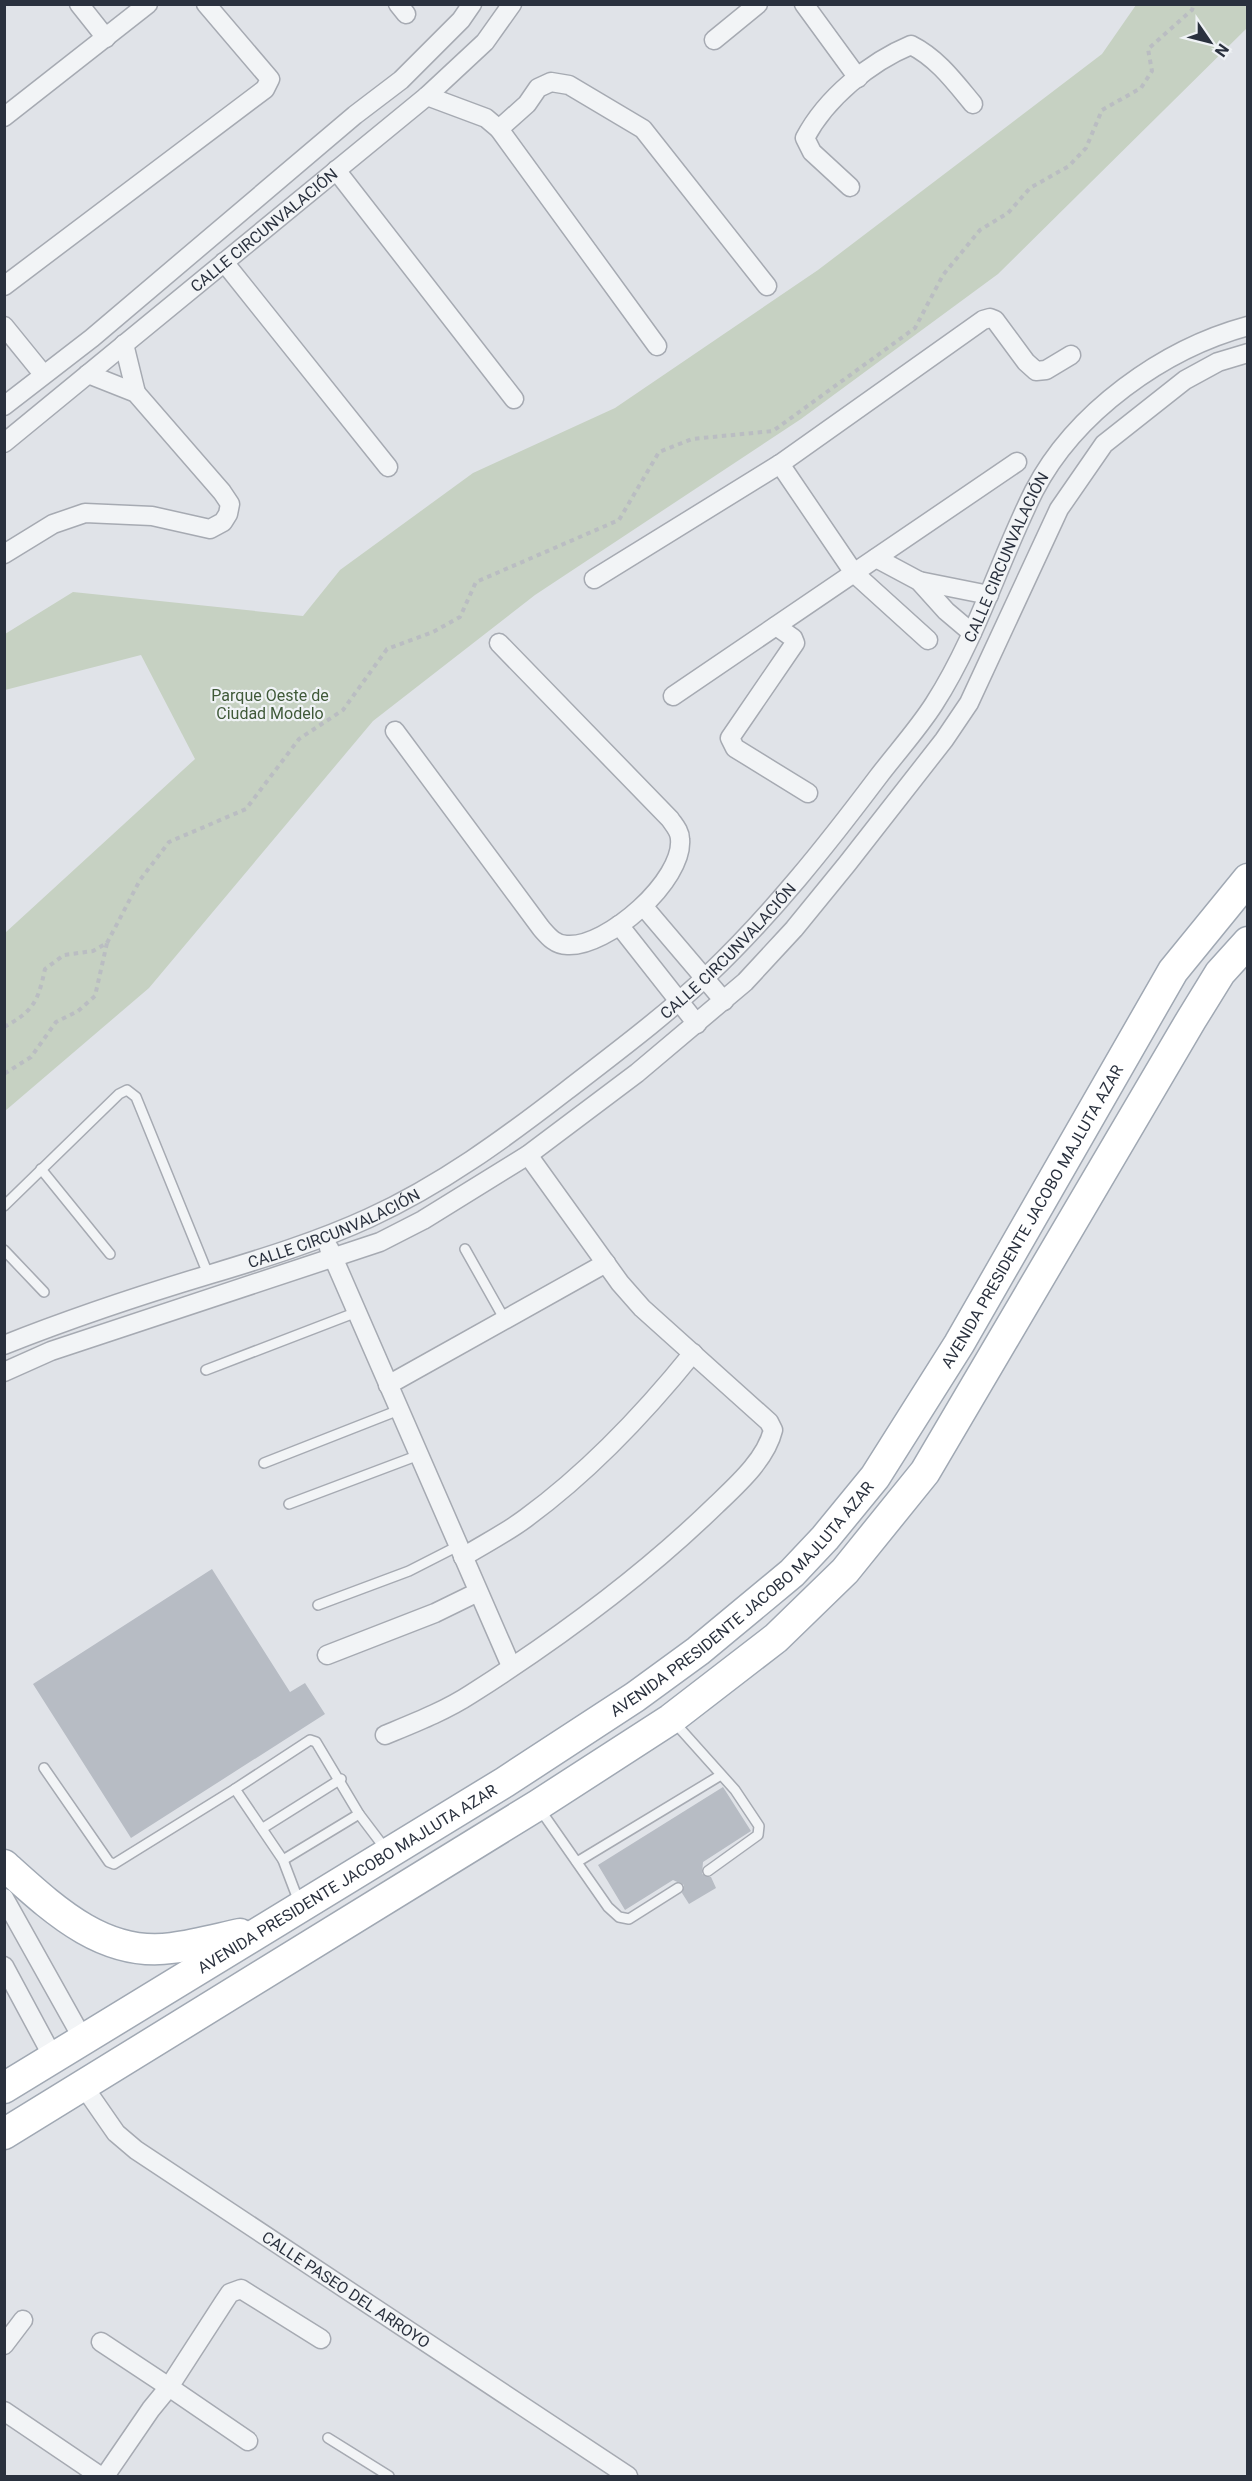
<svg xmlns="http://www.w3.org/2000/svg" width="1252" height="2481" font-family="Roboto,sans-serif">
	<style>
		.green { fill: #c6d1c2 }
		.building { fill: #b7bcc4 }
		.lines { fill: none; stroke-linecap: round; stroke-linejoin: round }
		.service-casing { stroke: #a6aab2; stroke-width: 12 }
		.minor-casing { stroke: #a6aab2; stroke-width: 21 }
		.primary-casing { stroke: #a0a8b3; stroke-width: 33 }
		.path { stroke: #babdc2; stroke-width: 4; stroke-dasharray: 4.5 4.5; stroke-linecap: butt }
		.service { stroke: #f2f4f6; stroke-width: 9 }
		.minor { stroke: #f2f4f6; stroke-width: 18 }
		.primary { stroke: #fff; stroke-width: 30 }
		.labels { text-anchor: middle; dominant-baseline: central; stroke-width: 4.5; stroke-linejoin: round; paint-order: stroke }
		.street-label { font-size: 16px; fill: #2a313e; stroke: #eff2f5 }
		.park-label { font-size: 16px; fill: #3f5938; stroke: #eff2f5 }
	</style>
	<rect width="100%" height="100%" fill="#e0e3e8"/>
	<path class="green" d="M1136,5H1247V28L998,274L801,419L535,595L373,721L149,988L5,1111V933L195,759L141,655L5,690V634L73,592L303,616L340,570L473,473L615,408L818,270L1102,54Z"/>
	<g class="building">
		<path d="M212,1569L290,1692L305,1683L325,1714L131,1838L33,1684Z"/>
		<path d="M723,1787L751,1831L703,1862L702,1874L711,1877L716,1888L689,1904L682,1893L684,1885L673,1880L625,1910L598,1865Z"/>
	</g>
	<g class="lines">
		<g class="service-casing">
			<g id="service">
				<path d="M41,1169L110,1254"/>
				<path d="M4,1206L119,1094L127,1090L136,1097L208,1274"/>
				<path d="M465,1249L505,1320"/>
				<path d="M4,1250L44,1292"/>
				<path d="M206,1370L357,1312"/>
				<path d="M264,1463L399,1410"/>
				<path d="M289,1504L419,1455"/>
				<path d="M318,1605L409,1571L458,1546"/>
				<path d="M675,1723L735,1790L759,1826L758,1835L708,1871"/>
				<path d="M44,1768L109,1862L114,1864L235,1789"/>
				<path d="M539,1808L608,1907L619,1917L629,1919L678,1888"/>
				<path d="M263,1828L341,1779"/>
				<path d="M283,1860L359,1814"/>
				<path d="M577,1862L721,1775"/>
				<path d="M299,1902L283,1860L235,1789L310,1740L316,1742L359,1814L387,1851"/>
				<path d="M328,2438L389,2476"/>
			</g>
		</g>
		<g class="minor-casing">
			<g id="minor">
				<path d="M79,4L106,38"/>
				<path d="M398,4L406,14"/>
				<path d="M804,4L858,78"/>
				<path d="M714,40L758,4"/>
				<path d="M427,96L486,118L499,129L657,346"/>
				<path d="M4,117L148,4"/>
				<path d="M499,129L527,104L538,88L551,82L569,85L643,129L767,286"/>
				<path d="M336,170L514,399"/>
				<path d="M850,187L812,152L805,138C826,98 870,62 911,45C937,58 954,81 973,104"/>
				<path d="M224,262L388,467"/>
				<path d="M4,286L265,89L270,79L206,4"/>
				<path d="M4,326L43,374"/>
				<path d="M124,344L136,393"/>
				<path d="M4,406L92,338L355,115L401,80L461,20L472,4"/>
				<path id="s1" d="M4,443L427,96L485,42L512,4"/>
				<path d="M780,464L854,573L928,640"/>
				<path d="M4,554L53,524L85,513L152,516L210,529L223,522L228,514L230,504L222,492L136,393L88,374"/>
				<path d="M876,558L919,581L946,611L972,633"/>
				<path d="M594,579L780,464L983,320L990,318L995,320L1026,362L1036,371L1046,370L1071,355"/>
				<path d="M919,581L989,595"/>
				<path d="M776,626L793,638L795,643L730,738L735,748L808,793"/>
				<path d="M673,696L1017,462"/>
				<path d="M395,731L541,928C548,936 555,945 567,945C607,948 684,880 680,839C680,831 674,825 670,819L499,643"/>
				<path d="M644,907L724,1001"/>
				<path d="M619,925L697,1024"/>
				<path d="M329,1248L511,1666"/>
				<path id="s2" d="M4,1345C72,1318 141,1295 211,1274C264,1258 319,1241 369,1218C441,1185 504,1139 566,1091C615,1053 665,1016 709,974C772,914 826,846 878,777C897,752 918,729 934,704C977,637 999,561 1034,491C1075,412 1163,349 1248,326"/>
				<path d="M4,1372L51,1351L380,1242L423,1220L528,1155L637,1073L745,982L794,929L847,864L944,740L969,703L1059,509L1104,444L1185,380L1218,362L1248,353"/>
				<path d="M388,1385L606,1263"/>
				<path d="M463,1557C484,1544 506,1533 526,1518C590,1471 643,1415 693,1353"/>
				<path d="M327,1655L435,1613L478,1592"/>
				<path d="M385,1735C414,1723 445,1711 471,1694C559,1638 642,1577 716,1505C738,1484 766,1459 773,1430L769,1422L642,1308L620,1283L528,1155"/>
				<path d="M4,1898L84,2041"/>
				<path d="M4,1966L54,2059"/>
				<path id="s3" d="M82,2084L116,2133L136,2150L628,2476"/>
				<path d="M101,2342L169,2387L224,2302L230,2293L241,2289L321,2339"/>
				<path d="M4,2345L23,2320"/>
				<path d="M4,2411L100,2476"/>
				<path d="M105,2476L151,2409L169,2387L248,2441"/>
			</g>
		</g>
		<g class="primary-casing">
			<g id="primary">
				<path d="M4,1865C52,1908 103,1958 172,1948C195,1945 217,1939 240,1934"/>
				<path id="s4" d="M4,2088L505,1782L635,1697L698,1651L792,1573L825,1538L875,1477L959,1344L1173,971L1248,879"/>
				<path d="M4,2134L538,1805L671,1719L776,1638L845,1571L925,1472L1191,1020L1220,973L1248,942"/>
			</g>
		</g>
		<g class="path">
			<path d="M107,943L140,880L169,842L246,809L299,739L343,710L387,649L433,632L460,617L476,582L619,520L659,452L692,439L773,431L915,328L943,275L980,230L1008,213L1030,188L1069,166L1086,148L1102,110L1141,88L1152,71L1148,49L1192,10L1194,4"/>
			<path d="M4,1027C34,1011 38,1001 45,969L64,955L93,951L107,943L95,996L78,1011L56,1022L31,1057L4,1074"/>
		</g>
		<use href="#service" class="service"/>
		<use href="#minor" class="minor"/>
		<use href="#primary" class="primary"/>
	</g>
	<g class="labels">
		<g class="street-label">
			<text stroke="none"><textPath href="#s1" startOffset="336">CALLE CIRCUNVALACIÓN</textPath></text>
			<text stroke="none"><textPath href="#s2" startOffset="1322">CALLE CIRCUNVALACIÓN</textPath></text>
			<text stroke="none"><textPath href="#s2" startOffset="836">CALLE CIRCUNVALACIÓN</textPath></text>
			<text stroke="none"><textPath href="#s4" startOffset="1374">AVENIDA PRESIDENTE JACOBO MAJLUTA AZAR</textPath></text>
			<text stroke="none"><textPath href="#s2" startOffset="350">CALLE CIRCUNVALACIÓN</textPath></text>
			<text stroke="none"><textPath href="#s4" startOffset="888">AVENIDA PRESIDENTE JACOBO MAJLUTA AZAR</textPath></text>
			<text stroke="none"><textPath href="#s4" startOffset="402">AVENIDA PRESIDENTE JACOBO MAJLUTA AZAR</textPath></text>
			<text stroke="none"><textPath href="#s3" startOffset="338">CALLE PASEO DEL ARROYO</textPath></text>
		</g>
		<g class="park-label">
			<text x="270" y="695">Parque Oeste de<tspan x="270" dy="18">Ciudad Modelo</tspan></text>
		</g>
	</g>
	<rect width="1252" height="2481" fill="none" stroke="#2a313e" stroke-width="12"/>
	<g transform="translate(1210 42) rotate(125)" stroke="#eff2f5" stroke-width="4.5" paint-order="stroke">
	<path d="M0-4.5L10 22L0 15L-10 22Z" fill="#2a313e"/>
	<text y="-9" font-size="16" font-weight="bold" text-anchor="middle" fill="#2a313e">N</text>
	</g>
</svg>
